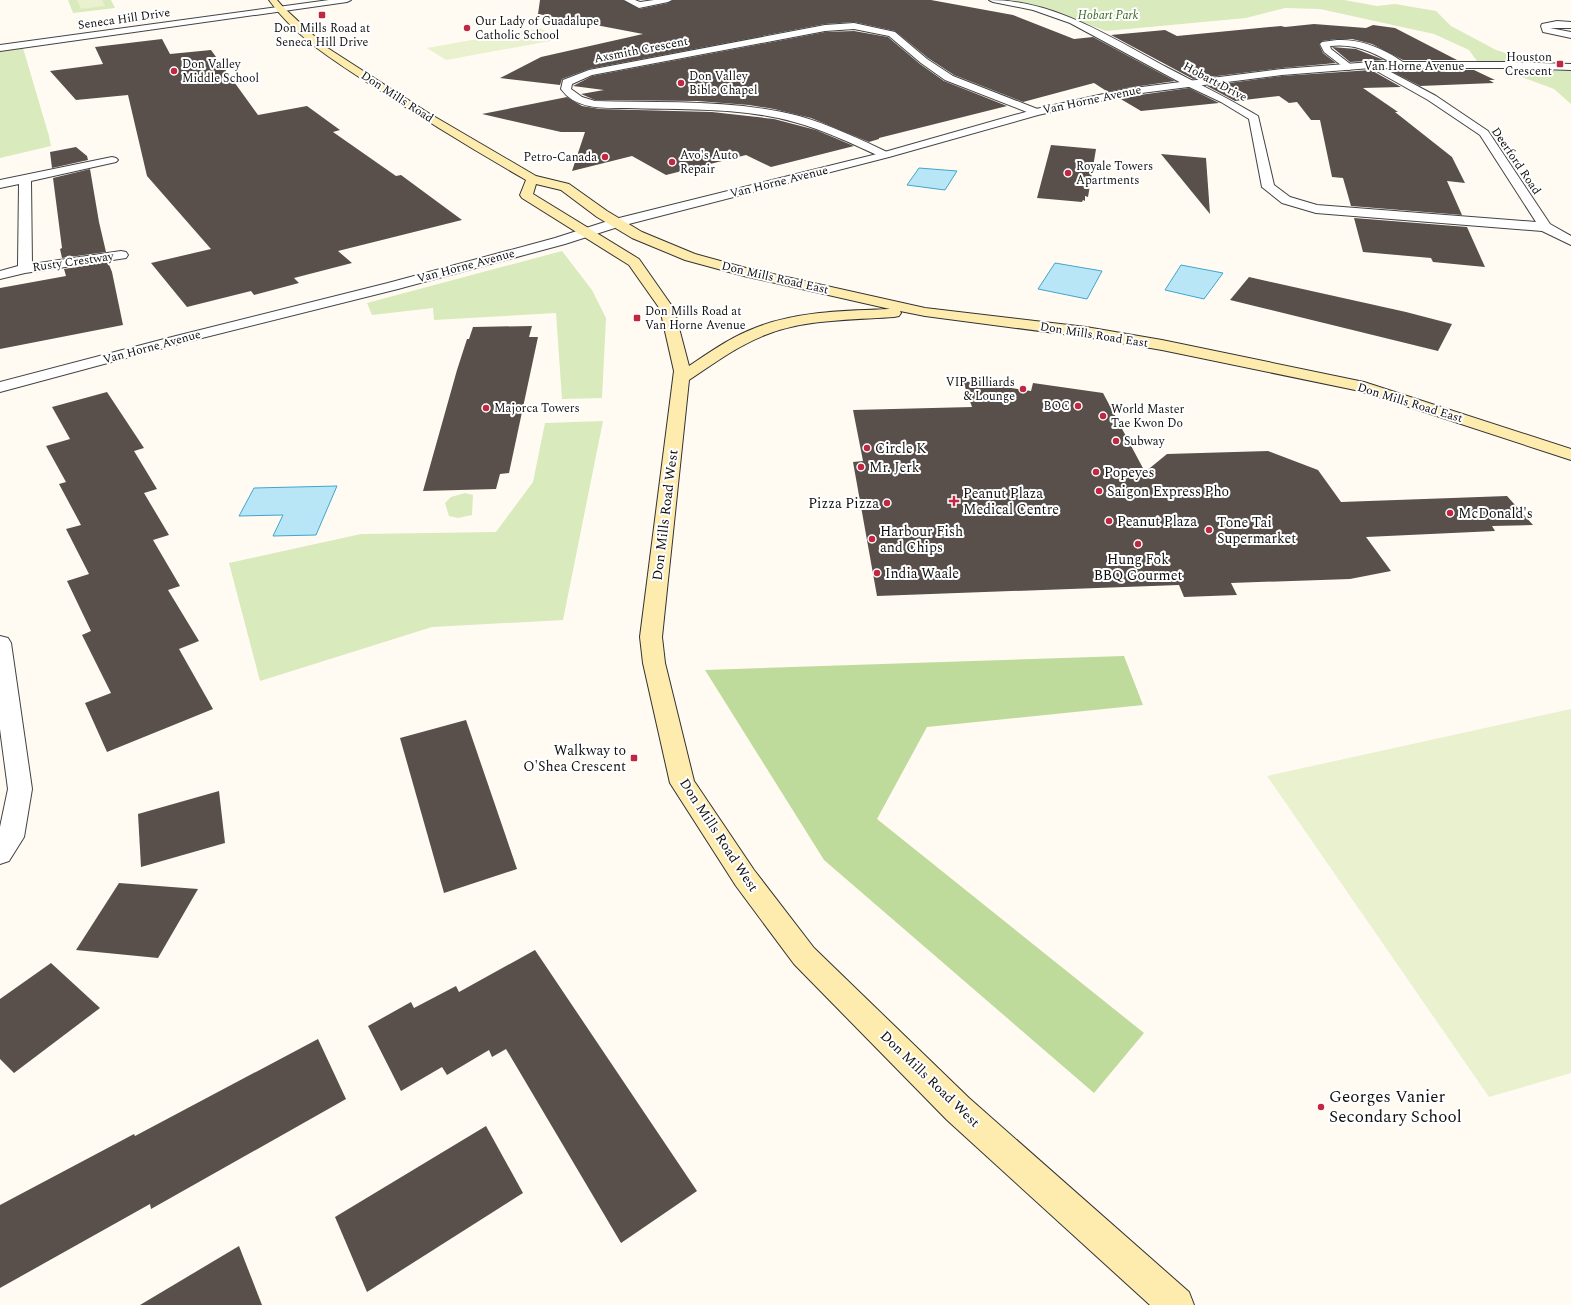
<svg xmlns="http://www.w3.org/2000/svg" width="1571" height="1305" font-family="Spectral,serif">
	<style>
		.green { fill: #d9eabc }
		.forest { fill: #bfdb9b }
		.pitch { fill: #e9f1ce }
		.water { fill: #b8e6f6; stroke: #3fa5cd }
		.building { fill: #59504c }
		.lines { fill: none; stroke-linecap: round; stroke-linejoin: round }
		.minor-casing { stroke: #434343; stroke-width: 2 }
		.tertiary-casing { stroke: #434343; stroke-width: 2 }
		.secondary-casing { stroke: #323232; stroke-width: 2 }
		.minor { fill: #fff; fill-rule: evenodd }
		.tertiary { fill: #fff; fill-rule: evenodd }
		.secondary { fill: #feecaf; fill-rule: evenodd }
		.poi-dot { fill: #c02841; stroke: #fff; stroke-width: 1.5 }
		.labels { text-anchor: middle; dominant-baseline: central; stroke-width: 4; stroke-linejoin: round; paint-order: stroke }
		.far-park-label { font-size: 12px; font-style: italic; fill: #376920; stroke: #fff }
		.far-street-label { font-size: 12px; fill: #101010; stroke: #fff }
		.far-poi-label { font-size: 12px; fill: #101010; stroke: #fff; text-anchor: start }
		.poi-label { font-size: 14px; fill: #101010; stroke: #fff; text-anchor: start }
		.street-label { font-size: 14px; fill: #101010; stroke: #fff }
		.near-poi-label { font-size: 17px; fill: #101010; stroke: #fff; text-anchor: start }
	</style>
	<rect width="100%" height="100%" fill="#fffbf3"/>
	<g class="green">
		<path d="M68,0H111L115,8L73,13Z"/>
		<path d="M1009,0H1344L1377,6L1395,4L1436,11L1451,26L1496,50L1532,61H1477L1469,50L1434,34L1320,9L1285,8L1246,18L1106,31L1031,4Z"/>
		<path d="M23,48L49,136L51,146L0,158V51Z"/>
		<path d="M1503,70L1571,71V104L1554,89Z"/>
		<path d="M562,251L592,290L606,318L602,398L562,399L556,313L434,320L433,308L372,315L367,303Z"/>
		<path d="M603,421L563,620L432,627L260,681L229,563L361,534L496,532L533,482L545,423Z"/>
		<path d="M465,493L473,495L472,515L458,518L449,516L445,503L451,497Z"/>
	</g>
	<path class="forest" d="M1124,656L1143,705L927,727L877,819L1144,1033L1094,1093L824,860L705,670Z"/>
	<g class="pitch">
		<path d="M77,0H102L105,6L81,9Z"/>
		<path d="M540,28L561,39L446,60L427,48Z"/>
		<path d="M1571,709V1073L1489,1097L1267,776Z"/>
	</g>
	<g class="water">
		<path d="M919,168L957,171L945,190L907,185Z"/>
		<path d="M1055,263L1102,271L1087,299L1038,289Z"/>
		<path d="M1181,265L1223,273L1204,299L1165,290Z"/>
		<path d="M337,486L316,535L273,536L283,515L239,516L254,488Z"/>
	</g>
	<g class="building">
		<path d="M540,0H623L639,9L668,3L673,0H931L1013,15L1074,39L1093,37L1175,81L1126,88L1108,92L1094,83L1023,102L954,75L928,58L895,31L854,22L825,24L589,69L562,79L560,85L500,78L541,57L643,34L538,14Z"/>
		<path d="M1314,24L1366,28L1373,25L1395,28L1457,60H1403L1372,44L1352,39H1337L1322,41L1319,44L1323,53L1336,63L1282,68L1193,79L1111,35L1165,30L1177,36L1281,26L1285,27Z"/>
		<path d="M854,31L888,37L920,64L944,81L1007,106L879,138V139L869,142L811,118L774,109L749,105L697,101L595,100L581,94L604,90L573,86L592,76L825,32Z"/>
		<path d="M162,39L170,54L211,50L258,115L307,106L340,130L333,132L396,176L401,175L462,220L338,251L352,263L294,278L299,283L254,295L251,291L187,307L151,263L211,249L147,176L128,95L76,100L50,71L103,64L95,47Z"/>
		<path d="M1332,47L1356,49L1384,60L1350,62Z"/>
		<path d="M1371,70L1401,87L1363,88L1398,112H1395L1452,157L1465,183L1447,181L1462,215L1351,206L1343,178L1332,177L1320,120H1311L1297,102L1289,103L1279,96L1235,101L1207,86L1282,76Z"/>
		<path d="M1389,70H1474L1495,80H1489L1494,83L1420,86Z"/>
		<path d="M1189,88L1219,103L1141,111L1119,98Z"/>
		<path d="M567,97L582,106L600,109L712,112L774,119L816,130L854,146L771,167L746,155L666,175L632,156L572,171L585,132H561L482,114Z"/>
		<path d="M1051,145L1096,149L1088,197L1085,196V201L1083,200L1082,202L1037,198Z"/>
		<path d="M76,147L87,156L88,160L52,168L50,152Z"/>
		<path d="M1161,154L1206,158L1210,214Z"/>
		<path d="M90,169L99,222L106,252L62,258L60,249L62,248L53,178Z"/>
		<path d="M1354,218L1467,227L1485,267L1433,262L1431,258L1363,252Z"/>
		<path d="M108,262L112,272L123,325L0,349V288L66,276L64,269Z"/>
		<path d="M1249,277L1406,312L1452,324L1438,351L1230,300Z"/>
		<path d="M532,326L529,337H538L509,473L500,474L496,489L423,491L457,370L467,339H469L473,327Z"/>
		<path d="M963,381L1031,391L1033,383L1103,393L1145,472L1167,454L1268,451L1318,470L1341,502L1507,496L1533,525L1492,526L1495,531L1366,537L1391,571L1350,579L1231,583L1237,595L1184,597L1179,585L877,596L853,462L863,461L853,410L972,407Z"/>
		<path d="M107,392L144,448L134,451L157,489L144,493L169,535L153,540L180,586L168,590L199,641L179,649L213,709L107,752L85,703L111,693L82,635L91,631L67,581L89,574L66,529L81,525L59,484L66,482L46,446L70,439L52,407Z"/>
		<path d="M466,720L517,869L444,893L400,738Z"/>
		<path d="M219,791L225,843L141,867L138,814Z"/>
		<path d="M119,883L198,889L158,958L76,950Z"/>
		<path d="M535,950L697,1191L621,1243L506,1049L492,1057L489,1050L447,1075L442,1067L401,1091L368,1026L411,1002L414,1008L456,986L459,992Z"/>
		<path d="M51,963L100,1008L14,1073L0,1059V999Z"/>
		<path d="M318,1039L346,1099L151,1209L150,1204L0,1288V1205L134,1134L135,1136Z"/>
		<path d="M486,1126L523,1193L367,1292L335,1217Z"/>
		<path d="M239,1246L262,1305H140Z"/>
	</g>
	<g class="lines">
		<g class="minor-casing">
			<g id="minor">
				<path d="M329,0H351L347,2L0,51V45Z"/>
				<path d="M624,0H635L640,2L654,0H672L668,2L639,8Z"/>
				<path d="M989,0C1054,0 1110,37 1166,67C1197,83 1228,98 1258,116L1274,185L1290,197L1317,205L1536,222L1480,135L1428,100L1366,65L1371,62L1374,63L1436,96L1488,131L1550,224L1571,236V245L1542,231L1316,213L1282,203L1262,187L1249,119L1221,102L1185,85L1070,23L1033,10L993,2Z"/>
				<path d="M1557,21L1571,22V28H1550L1571,32V38L1543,32L1541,26L1542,24Z"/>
				<path d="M854,23L895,32L927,59L953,76L1040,110L1041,112L1036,115L1032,114L945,80L921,63L889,36L854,29L825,31L592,75L572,84L571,89L582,97L595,101C662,103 733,99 799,116C830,125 860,139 889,153L891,155L889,157H881C853,144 824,130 794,122C741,107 683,110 628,108C604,108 576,110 561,89L563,80L589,70L825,25Z"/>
				<path d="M1337,40C1357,39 1374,45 1392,55C1396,58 1401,60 1405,64L1400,67L1397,66C1375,53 1356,43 1330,46L1331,49L1354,67L1349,70L1346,69L1324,52L1320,44L1322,42Z"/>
				<path d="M112,157L116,158L118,160L116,162L31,181L32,264L121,251L126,252L128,255L126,258L25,273L0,279V271L18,266L19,184L0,188V180Z"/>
				<path d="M0,636L8,638L11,643L32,789L24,837L9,861L0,864V827L8,789L0,729Z"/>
			</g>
		</g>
		<g class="tertiary-casing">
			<path id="tertiary" d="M1371,62H1506L1571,64V70L1506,68H1371L1282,75L1126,95L1038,115L889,157L621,226L565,244L398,289L182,343L0,392V382L172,337L388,283L555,238L611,220L881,153L1036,109L1126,89L1282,69Z"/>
		</g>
		<g class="secondary-casing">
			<path id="secondary" d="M269,0H277L283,7L326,47L430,114L536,176L569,184L607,211L642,232L695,254L746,268L925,308L1086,327L1162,340L1364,382L1571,449V460L1360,391L1162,350L1086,337L925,316L900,311L901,313L899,316L894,317C852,320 805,319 765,335C737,346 713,364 689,380L662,637L665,663L694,781L754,870L814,948L969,1098L1189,1292L1194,1305H1150L947,1120L794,964L736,886L670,783L643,663L640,637L674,371L660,309L629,265L522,198L520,195L526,180C474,150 423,119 373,86C336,62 295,37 269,0ZM536,184L561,190L597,217L632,238L685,260L744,276L890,309C845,311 797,311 755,328C731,337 710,352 689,366L674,309L639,259L533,194Z"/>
		</g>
		<use href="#minor" class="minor"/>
		<use href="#tertiary" class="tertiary"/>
		<use href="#secondary" class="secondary"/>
	</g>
	<g class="poi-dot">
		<rect x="318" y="11" width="8" height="8" rx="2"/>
		<circle cx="467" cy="28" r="4"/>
		<rect x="1556" y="60" width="8" height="8" rx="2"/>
		<circle cx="174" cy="71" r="4"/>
		<circle cx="681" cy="83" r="4"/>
		<circle cx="605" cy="157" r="4"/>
		<circle cx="672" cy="162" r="4"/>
		<circle cx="1068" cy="173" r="4"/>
		<rect x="633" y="314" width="8" height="8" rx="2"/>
		<circle cx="1023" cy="389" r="4"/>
		<circle cx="1078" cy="406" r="4"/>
		<circle cx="486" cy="408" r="4"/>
		<circle cx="1103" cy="416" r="4"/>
		<circle cx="1116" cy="441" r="4"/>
		<circle cx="867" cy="448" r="4"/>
		<circle cx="861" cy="467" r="4"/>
		<circle cx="1096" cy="472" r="4"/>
		<circle cx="1099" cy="491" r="4"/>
		<path d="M952 495h4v4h4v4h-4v4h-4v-4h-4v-4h4z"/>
		<circle cx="887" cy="503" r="4"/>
		<circle cx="1450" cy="513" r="4"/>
		<circle cx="1109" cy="521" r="4"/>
		<circle cx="1209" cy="530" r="4"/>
		<circle cx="872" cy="539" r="4"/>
		<circle cx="1138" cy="544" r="4"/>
		<circle cx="877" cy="573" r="4"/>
		<rect x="630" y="754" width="8" height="8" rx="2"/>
		<circle cx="1321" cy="1107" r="4"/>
	</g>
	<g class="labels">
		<g class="far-park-label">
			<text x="1108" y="15">Hobart Park</text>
		</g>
		<g class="far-street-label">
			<text transform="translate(124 19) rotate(-8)">Seneca Hill Drive</text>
			<text transform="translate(641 50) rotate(-11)">Axsmith Crescent</text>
			<text x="1414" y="66">Van Horne Avenue</text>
			<text transform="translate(1215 82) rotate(28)">Hobart Drive</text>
			<text transform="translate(397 97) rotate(33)">Don Mills Road</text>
			<text transform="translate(1092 100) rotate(-12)">Van Horne Avenue</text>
			<text transform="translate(1516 161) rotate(56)">Deerford Road</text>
			<text transform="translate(779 182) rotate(-14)">Van Horne Avenue</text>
			<text transform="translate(73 262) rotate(-8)">Rusty Crestway</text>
			<text transform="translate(466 266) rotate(-15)">Van Horne Avenue</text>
			<text transform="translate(775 278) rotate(13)">Don Mills Road East</text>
			<text transform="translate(1094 335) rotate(9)">Don Mills Road East</text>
			<text transform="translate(152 347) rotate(-15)">Van Horne Avenue</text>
			<text transform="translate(1410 403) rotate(17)">Don Mills Road East</text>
		</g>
		<g class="far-poi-label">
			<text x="475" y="21">Our Lady of Guadalupe<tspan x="475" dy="14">Catholic School</tspan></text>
			<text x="322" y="28" text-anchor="middle">Don Mills Road at<tspan x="322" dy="14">Seneca Hill Drive</tspan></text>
			<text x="1552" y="57" text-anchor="end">Houston<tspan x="1552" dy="14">Crescent</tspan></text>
			<text x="182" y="64">Don Valley<tspan x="182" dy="14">Middle School</tspan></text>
			<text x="689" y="76">Don Valley<tspan x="689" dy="14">Bible Chapel</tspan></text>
			<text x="680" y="155">Avo's Auto<tspan x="680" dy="14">Repair</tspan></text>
			<text x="597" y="157" text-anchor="end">Petro-Canada</text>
			<text x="1076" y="166">Royale Towers<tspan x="1076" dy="14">Apartments</tspan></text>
			<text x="645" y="311">Don Mills Road at<tspan x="645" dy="14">Van Horne Avenue</tspan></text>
			<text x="1015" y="382" text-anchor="end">VIP Billiards<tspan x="1015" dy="14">&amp; Lounge</tspan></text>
			<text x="1070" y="406" text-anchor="end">BOC</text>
			<text x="494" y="408">Majorca Towers</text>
			<text x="1111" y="409">World Master<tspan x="1111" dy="14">Tae Kwon Do</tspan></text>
			<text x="1124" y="441">Subway</text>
		</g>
		<g class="poi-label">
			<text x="875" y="448">Circle K</text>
			<text x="869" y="467">Mr. Jerk</text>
			<text x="1104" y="472">Popeyes</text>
			<text x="1107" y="491">Saigon Express Pho</text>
			<text x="963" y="493">Peanut Plaza<tspan x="963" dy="16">Medical Centre</tspan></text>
			<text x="879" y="503" text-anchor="end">Pizza Pizza</text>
			<text x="1458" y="513">McDonald's</text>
			<text x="1117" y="521">Peanut Plaza</text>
			<text x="1217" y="522">Tone Tai<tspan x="1217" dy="16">Supermarket</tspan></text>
			<text x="880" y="531">Harbour Fish<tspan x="880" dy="16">and Chips</tspan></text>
			<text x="1138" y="559" text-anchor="middle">Hung Fok<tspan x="1138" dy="16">BBQ Gourmet</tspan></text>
			<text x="885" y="573">India Waale</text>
			<text x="626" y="750" text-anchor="end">Walkway to<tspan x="626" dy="16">O'Shea Crescent</tspan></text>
		</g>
		<g class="street-label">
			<text transform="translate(665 515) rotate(-83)">Don Mills Road West</text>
			<text transform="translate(719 835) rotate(57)">Don Mills Road West</text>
			<text transform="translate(930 1079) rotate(44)">Don Mills Road West</text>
		</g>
		<g class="near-poi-label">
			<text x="1329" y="1097">Georges Vanier<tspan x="1329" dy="20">Secondary School</tspan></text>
		</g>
	</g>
</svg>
